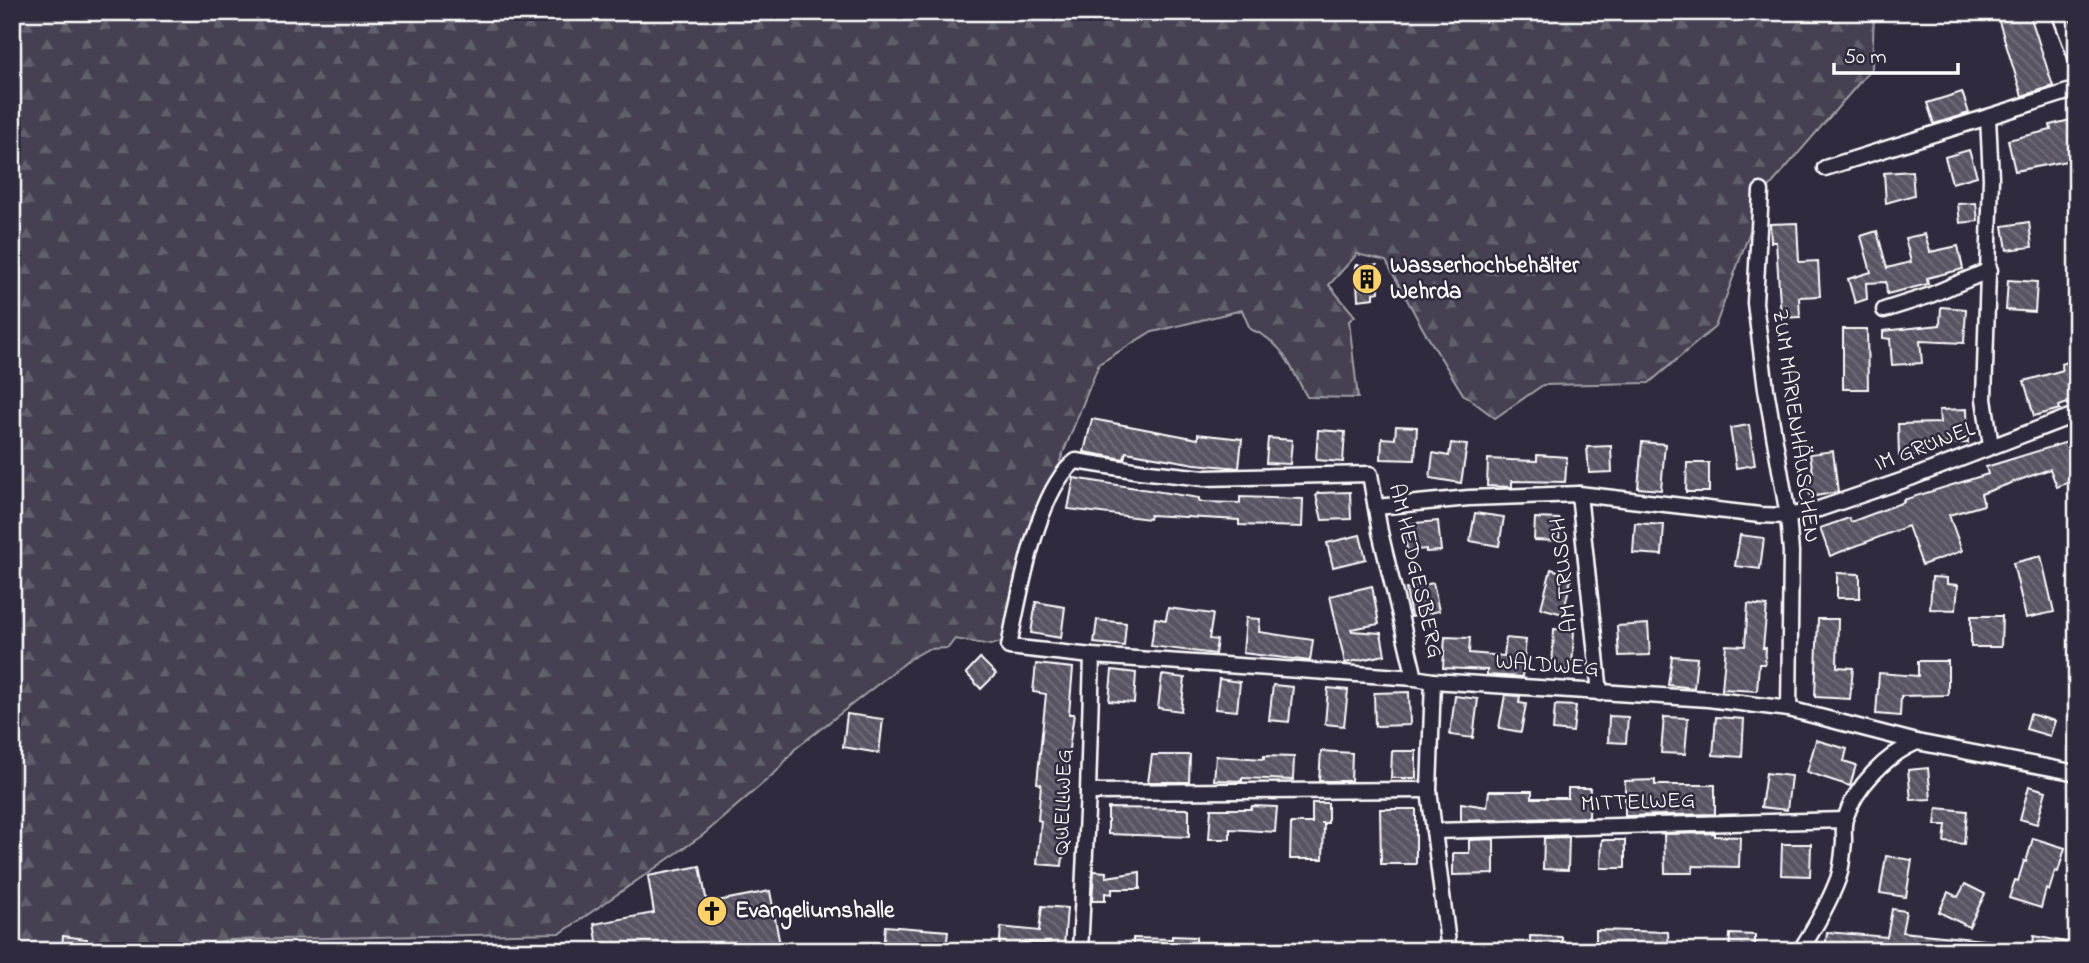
<svg xmlns="http://www.w3.org/2000/svg" width="2089" height="963" font-family="'Indie Flower',sans-serif">
	<style>
		.forest { fill: url(#forest-firs); stroke: #a2a0a8; stroke-width: 2 }
		.building { fill: url(#building-back-hatch); stroke: #fff; stroke-width: 2 }
		.lines { fill: none; stroke-linecap: round; stroke-linejoin: round }
		.street-casing { stroke: #fff; stroke-width: 19 }
		.street { stroke: #2f2a3d; stroke-width: 14 }
		.labels { text-anchor: middle; dominant-baseline: central; stroke-width: 5; stroke-linejoin: round; paint-order: stroke }
		.poi-label { font-size: 23px; font-weight: bold; fill: #fff; stroke: #2f2a3d; text-anchor: start }
		.street-label { font-size: 23px; fill: #fff; stroke: #2f2a3d }
	</style>
	<defs>
		<pattern id="forest-firs" width="22" height="20" patternUnits="userSpaceOnUse" patternTransform="scale(1.75)"><rect width="22" height="20" fill="#464152"/><path d="M5 1l3.5 6h-7zM16 11l3.5 6h-7z" fill="#625e6c"/></pattern>
		<pattern id="building-back-hatch" width="6" height="6" patternUnits="userSpaceOnUse" patternTransform="scale(1.75)"><rect width="6" height="6" fill="#595564"/><path d="M-1 5l2 2M0 0l6 6M5-1l2 2" fill="none" stroke="#726e7b"/></pattern>
	</defs>
	<rect width="100%" height="100%" fill="#2f2a3d"/>
	<filter id="ink" filterUnits="userSpaceOnUse"><feTurbulence type="fractalNoise" baseFrequency=".0143" numOctaves="2"/><feDisplacementMap in="SourceGraphic" scale="14" xChannelSelector="R" yChannelSelector="G"/><feConvolveMatrix kernelMatrix="1 2 1 2 8 2 1 2 1" color-interpolation-filters="sRGB"/></filter>
	<g filter="url(#ink)">
		<path class="forest" d="M12,12H1874L1872,68L1764,193L1715,327L1649,383L1543,385L1495,418L1463,394L1423,329L1386,261L1357,254L1329,285L1355,316L1349,321L1358,398L1307,397C1290,367 1284,342 1250,329L1242,310L1149,333L1099,364L1060,461L1065,466L1002,642L990,645L955,639L948,648L928,649L910,659L795,749L777,771L703,835L561,933L229,940L162,951H12Z"/>
		<g class="building">
			<path d="M1996,12H2029L2053,86L2022,96Z"/>
			<path d="M1962,92L1969,113L1934,124L1927,103Z"/>
			<path d="M2074,119L2077,131V159L2015,171L2008,140L2051,130L2050,125Z"/>
			<path d="M1969,150L1977,176L1952,183L1945,157Z"/>
			<path d="M1912,171L1914,195L1886,203L1884,173Z"/>
			<path d="M1976,203L1978,221L1960,223L1958,204Z"/>
			<path d="M2029,222L2032,247L2007,250L2003,226Z"/>
			<path d="M1797,223L1799,262L1818,261L1820,296L1799,297L1800,317L1781,318L1776,242H1771L1770,224Z"/>
			<path d="M1877,231L1887,268L1911,262L1905,238L1925,234L1930,252L1958,246L1963,269L1927,278L1928,284L1887,294L1886,282L1866,283L1867,299L1855,303L1848,279L1871,272L1861,236Z"/>
			<path d="M1356,265H1377L1379,292L1374,293V298L1358,300Z"/>
			<path d="M2008,280L2037,282L2035,312L2006,310Z"/>
			<path d="M1941,307L1966,309L1964,343L1920,341L1922,363L1892,365L1890,339L1883,338V331L1940,325Z"/>
			<path d="M1843,329H1867L1868,389H1843Z"/>
			<path d="M2077,359V405H2074L2073,401L2059,406L2060,409L2034,416L2024,381L2063,370L2061,364Z"/>
			<path d="M1967,409L1968,443L1922,444V455L1899,456L1898,424L1940,423L1939,410Z"/>
			<path d="M1092,419L1198,439V434L1242,439L1239,468L1195,464L1126,452L1124,459L1084,452Z"/>
			<path d="M1749,425L1755,465L1736,468L1730,428Z"/>
			<path d="M1396,426L1417,427L1415,460L1381,459L1382,438L1395,439Z"/>
			<path d="M1318,430L1345,432L1343,462L1316,460Z"/>
			<path d="M1268,438L1292,440L1290,464L1266,463Z"/>
			<path d="M2077,439V479L2057,487L2050,469L1981,494L1984,505L1949,515L1962,551L1922,565L1908,526L1830,556L1820,528L1849,518L1851,522L1904,502L1903,500L1988,474L1986,467Z"/>
			<path d="M1642,442L1665,444L1661,490L1638,488Z"/>
			<path d="M1451,443L1467,445L1461,483L1430,478L1433,453L1449,456Z"/>
			<path d="M1611,446L1612,472L1589,473L1587,447Z"/>
			<path d="M1833,451L1838,492L1810,497L1807,473H1813L1810,454Z"/>
			<path d="M1537,455L1567,457L1565,482L1512,481V487L1487,486L1488,459L1537,461Z"/>
			<path d="M1687,463H1709V492H1686Z"/>
			<path d="M1074,478L1199,498V502L1240,503V497L1303,499L1302,527L1239,525V520L1150,515L1149,519L1068,509Z"/>
			<path d="M1350,492L1351,519L1322,520L1316,495L1318,493Z"/>
			<path d="M1475,513L1504,517L1499,546L1470,541Z"/>
			<path d="M1535,518L1560,519L1559,541L1534,540Z"/>
			<path d="M1438,521L1441,551L1426,552V549L1407,551L1404,524Z"/>
			<path d="M1635,523L1664,525L1662,555L1633,553Z"/>
			<path d="M1360,535L1366,559L1333,567L1327,543Z"/>
			<path d="M1740,535L1764,538L1760,569L1735,566Z"/>
			<path d="M2041,556L2054,612L2026,618L2013,563Z"/>
			<path d="M1551,569L1572,575L1563,614L1541,608Z"/>
			<path d="M1837,573L1860,574V598H1837Z"/>
			<path d="M1932,577L1947,578V584L1958,585L1956,610L1930,609Z"/>
			<path d="M1433,583L1439,611L1411,617L1406,589Z"/>
			<path d="M1372,586L1379,624L1351,629L1352,631L1381,633L1385,655L1345,663L1330,596Z"/>
			<path d="M1036,602L1065,607L1061,638L1031,633Z"/>
			<path d="M1748,604L1767,606L1763,648H1766L1765,664H1759L1757,691L1722,689L1726,645L1745,646Z"/>
			<path d="M1168,608L1213,614L1209,639L1217,640L1215,654L1151,646L1155,618L1166,620Z"/>
			<path d="M1971,616H2002L2001,647H1971Z"/>
			<path d="M1246,618L1260,619L1259,632L1313,640L1310,661L1243,653Z"/>
			<path d="M1818,619H1838L1837,667L1853,668L1850,699L1815,697Z"/>
			<path d="M1097,620L1126,623L1124,646L1094,643Z"/>
			<path d="M1648,624L1650,655L1619,656L1617,626Z"/>
			<path d="M1554,629L1574,630L1572,671L1552,670Z"/>
			<path d="M1445,637L1470,638L1469,653L1504,656L1506,638L1526,640L1522,677L1487,675V670L1443,668Z"/>
			<path d="M1672,656L1697,658L1694,688L1668,685Z"/>
			<path d="M980,658L996,674L981,689L966,673Z"/>
			<path d="M1918,661H1948V695L1901,696L1900,716L1876,714L1879,673L1918,676Z"/>
			<path d="M1036,664L1073,668L1069,714H1074L1062,798H1065L1062,837H1065L1062,866L1037,864L1041,821L1038,820L1041,784L1037,783L1046,694L1033,692Z"/>
			<path d="M1112,670L1136,673L1134,703L1109,701Z"/>
			<path d="M1162,675L1185,678L1181,711L1158,708Z"/>
			<path d="M1219,679L1240,682L1237,711L1215,709Z"/>
			<path d="M1273,685L1293,687L1289,722L1269,720Z"/>
			<path d="M1328,688L1348,690L1344,726L1325,724Z"/>
			<path d="M1409,692L1410,725L1375,726L1374,693Z"/>
			<path d="M1505,695L1520,696L1519,703L1526,704L1521,732L1499,728Z"/>
			<path d="M1455,696L1478,699L1473,738L1450,735Z"/>
			<path d="M1555,705L1576,706L1573,732L1553,730Z"/>
			<path d="M847,714L883,719L879,753L843,747Z"/>
			<path d="M2030,714L2055,721L2050,736L2026,729Z"/>
			<path d="M1609,716L1628,717L1626,743L1608,742Z"/>
			<path d="M1664,717L1688,718L1685,754L1661,753Z"/>
			<path d="M1716,717L1744,719L1742,757L1713,755Z"/>
			<path d="M1816,740L1847,749L1844,761L1856,765L1850,786L1807,772Z"/>
			<path d="M1321,751L1352,753L1351,781H1319Z"/>
			<path d="M1392,751H1416V778H1391Z"/>
			<path d="M1152,755H1190L1189,782H1148Z"/>
			<path d="M1216,756L1264,759V756L1294,757L1293,780L1242,778V781L1214,780Z"/>
			<path d="M1928,768L1931,799L1911,800L1908,770Z"/>
			<path d="M1766,773L1791,776L1787,810L1761,807Z"/>
			<path d="M1655,780V785H1715V814L1625,816V781Z"/>
			<path d="M2029,786L2046,791L2037,824L2020,819Z"/>
			<path d="M1568,788H1590L1589,817L1461,821V803L1487,807L1489,791H1532V798H1568Z"/>
			<path d="M1312,803H1328V823H1321H1324L1323,859H1290L1291,823H1312Z"/>
			<path d="M1252,806L1277,807L1275,832L1230,829V839H1209L1211,809H1251Z"/>
			<path d="M1108,808L1189,809V837L1108,834Z"/>
			<path d="M1937,808L1967,811L1964,844L1944,842L1946,825H1935Z"/>
			<path d="M1380,809H1416V864H1381Z"/>
			<path d="M1715,833V836L1740,837L1739,867L1693,866V873H1665L1664,834Z"/>
			<path d="M1569,837L1568,870L1543,869L1544,838Z"/>
			<path d="M2033,838L2065,848L2058,872L2055,871L2049,891L2046,889L2041,908L2009,898L2015,880L2018,881L2024,861L2026,862Z"/>
			<path d="M1494,839V874L1453,875V853H1469V840Z"/>
			<path d="M1602,840H1625V868H1601Z"/>
			<path d="M1782,844H1811L1810,876L1781,875Z"/>
			<path d="M1886,856L1912,860L1906,897L1880,893Z"/>
			<path d="M700,866L707,903L770,891L780,945L749,951H599L594,924L654,913L648,876Z"/>
			<path d="M1094,871L1106,872V877L1140,872V889H1112V894L1105,893V901H1092Z"/>
			<path d="M1965,884L1985,894L1969,927L1939,912L1948,892L1958,897Z"/>
			<path d="M1042,906L1067,908L1064,946L1023,942L1022,951H999L1001,927L1039,931Z"/>
			<path d="M1892,909L1906,911L1902,932L1993,941L1992,951H1825L1827,932L1887,937Z"/>
			<path d="M885,926L948,931L946,951H883Z"/>
			<path d="M1596,930L1668,932L1669,951H1596Z"/>
			<path d="M1730,934L1755,935V951H1729Z"/>
			<path d="M63,936L87,939L86,951H62Z"/>
			<path d="M1172,936L1196,937V951H1133V938L1172,939Z"/>
			<path d="M1530,936L1562,937V951H1530Z"/>
			<path d="M2034,936L2077,944V951H2032Z"/>
		</g>
		<g class="lines">
			<g class="street-casing">
				<g id="street">
					<path d="M2059,12L2077,59"/>
					<path d="M1988,117L1991,178L1984,399L1991,446"/>
					<path d="M1825,168L2077,89"/>
					<path d="M1761,191L1755,303L1766,389L1788,516L1791,552L1789,709"/>
					<path d="M1884,310L1928,296L1990,270"/>
					<path d="M1579,494L1600,693"/>
					<path d="M1376,507L1469,498L1579,494L1760,515L1788,516L1819,509L1913,477L2077,414"/>
					<path d="M1415,678L1380,532L1370,474L1204,478L1140,471L1076,461C1037,488 1018,601 1009,647L1092,656L1415,678L1433,681L1708,699L1789,709L1917,742L2077,773"/>
					<path d="M1433,681L1429,790L1449,951"/>
					<path d="M1088,792L1429,790"/>
					<path d="M1434,831L1844,820"/>
					<path d="M1080,951L1088,792L1092,656"/>
					<path d="M1800,951C1814,929 1829,903 1838,879C1842,868 1843,852 1844,841C1844,834 1843,826 1845,819C1855,787 1886,755 1917,742"/>
				</g>
			</g>
			<use href="#street" class="street"/>
		</g>
	</g>
	<defs>
		<g id="building-disc" transform="scale(1.575)"><circle r="9.5" fill="#ffd166" stroke="#2f2a3d"/><path d="M-4-6H4V6H1V3H-1V6H-4ZM-2.5-4.3h1.7v1.8h-1.7ZM.8-4.3h1.7v1.8H.8ZM-2.5-1h1.7V.8h-1.7ZM.8-1h1.7V.8H.8Z" fill="#111"/></g>
		<g id="church-disc" transform="scale(1.575)"><circle r="9.5" fill="#ffd166" stroke="#2f2a3d"/><path d="M-1.2-6h2.4v3.5h3.3v2.4h-3.3V6h-2.4V-.1h-3.3v-2.4h3.3Z" fill="#111"/></g>
	</defs>
	<g fill-rule="evenodd">
		<use href="#building-disc" x="1367" y="279"/>
		<use href="#church-disc" x="712" y="911"/>
	</g>
	<g class="labels">
		<g class="poi-label">
			<text x="1390" y="266">Wasserhochbehälter<tspan x="1390" dy="26">Wehrda</tspan></text>
			<text x="735" y="911">Evangeliumshalle</text>
		</g>
		<g class="street-label">
			<text transform="translate(1795 426) rotate(82)">ZUM MARIENHÄUSCHEN</text>
			<text transform="translate(1925 447) rotate(-21)">IM GRUNEL</text>
			<text transform="translate(1415 571) rotate(77)">AM HEDGESBERG</text>
			<text transform="translate(1565 575) rotate(-96)">AM TRUSCH</text>
			<text transform="translate(1547 666) rotate(4)">WALDWEG</text>
			<text transform="translate(1064 802) rotate(-88)">QUELLWEG</text>
			<text transform="translate(1638 803) rotate(-2)">MITTELWEG</text>
		</g>
	</g>
	<rect width="2089" height="963" fill="none" stroke="#2f2a3d" stroke-width="42"/>
	<rect x="21" y="21" width="2047" height="921" fill="none" stroke="#fff" stroke-width="2.5" filter="url(#ink)"/>
	<path d="M1834 63v10h124v-10" fill="none" stroke="#ffffff" stroke-width="3.5"/>
	<text x="1844" y="63" font-size="21" fill="#ffffff" stroke="#2f2a3d" stroke-width="5" paint-order="stroke">50 m</text>
</svg>
